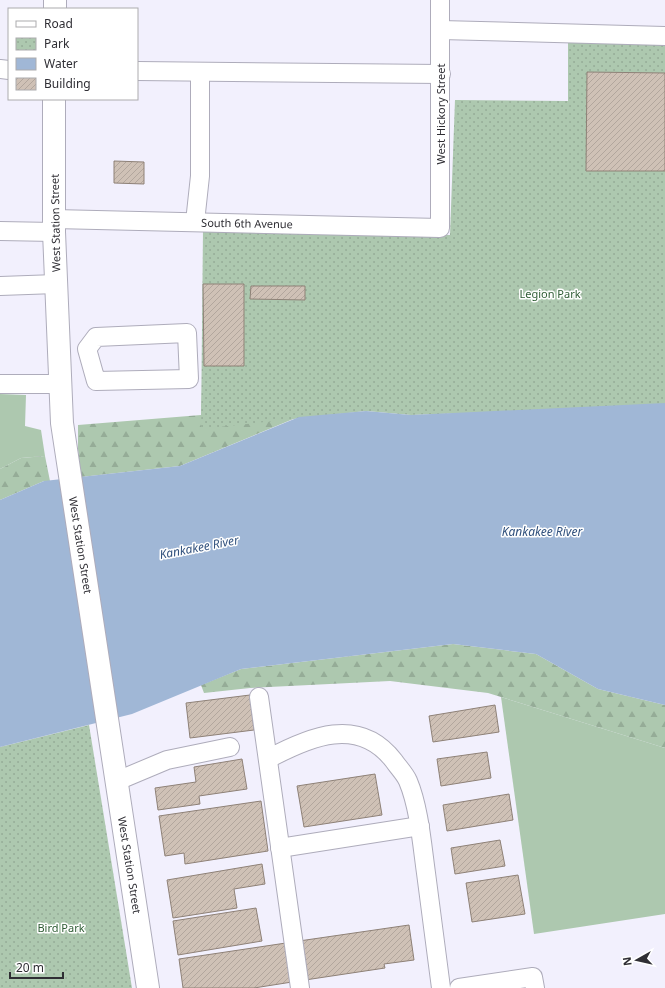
<svg xmlns="http://www.w3.org/2000/svg" width="665" height="988" font-family="'Noto Sans',sans-serif">
	<style>
		.grass { fill: #adc8af }
		.forest { fill: url(#forest-firs) }
		.park { fill: url(#park-dots) }
		.water { fill: #a0b7d6 }
		.building { fill: url(#building-hatch); stroke: #8e8177 }
		.lines { fill: none; stroke-linecap: round; stroke-linejoin: round }
		.minor-casing { stroke: #aeacbb; stroke-width: 20 }
		.major-casing { stroke: #aeacbb; stroke-width: 24 }
		.minor { stroke: #fff; stroke-width: 18 }
		.major { stroke: #fff; stroke-width: 22 }
		.labels { text-anchor: middle; dominant-baseline: central; stroke-width: 3; stroke-linejoin: round; paint-order: stroke }
		.street-label { font-size: 11px; fill: #2f2e34; stroke: #fff }
		.park-label { font-size: 11px; fill: #2e5c34; stroke: #fff }
		.water-label { font-size: 12px; font-style: italic; fill: #31517d; stroke: #fff }
	</style>
	<defs>
		<pattern id="forest-firs" width="22" height="20" patternUnits="userSpaceOnUse"><rect width="22" height="20" fill="#adc8af"/><path d="M5 1l3.5 6h-7zM16 11l3.5 6h-7z" fill="#95ac97"/></pattern>
		<pattern id="park-dots" width="8" height="8" patternUnits="userSpaceOnUse"><rect width="8" height="8" fill="#adc8af"/><path d="M2 2h.1M6 6h.1" fill="none" stroke="#95ac97" stroke-width="1.8" stroke-linecap="round"/></pattern>
		<pattern id="building-hatch" width="6" height="6" patternUnits="userSpaceOnUse"><rect width="6" height="6" fill="#cfc1b6"/><path d="M-1 1l2-2M0 6l6-6M5 7l2-2" fill="none" stroke="#b2a69d"/></pattern>
	</defs>
	<rect width="100%" height="100%" fill="#f2f0fd"/>
	<g class="grass">
		<path d="M0,394L26,395L25,426L41,430L45,456L21,458L0,469Z"/>
		<path d="M501,697L665,748V914L534,934Z"/>
	</g>
	<g class="forest">
		<path d="M202,389L354,412L298,417L180,466L81,477L78,449V425L201,415Z"/>
		<path d="M45,456L50,481H44L0,500V469L21,458Z"/>
		<path d="M453,644L536,654L598,689L665,705V748L488,693L390,681L250,688L204,693L201,685L241,669Z"/>
	</g>
	<g class="park">
		<path d="M568,41L665,43V406L411,415L366,411L201,429L203,230L450,235L455,100L568,101Z"/>
		<path d="M89,725L132,988H0V747Z"/>
	</g>
	<path class="water" d="M665,403V705L598,689L536,654L453,644L241,669L132,714L0,747V500L44,481L180,466L299,417L366,411L411,415Z"/>
	<g class="building">
		<path d="M587,72L665,73V171H586Z"/>
		<path d="M114,161L144,162V184L114,183Z"/>
		<path d="M203,284H244V366H204Z"/>
		<path d="M251,286H305V300L250,299Z"/>
		<path d="M250,695L254,730L190,738L186,703Z"/>
		<path d="M495,705L499,732L433,742L429,716Z"/>
		<path d="M487,752L491,778L441,786L437,759Z"/>
		<path d="M242,759L247,789L199,796L200,804L158,810L155,788L196,782L194,767Z"/>
		<path d="M375,774L382,815L304,827L297,786Z"/>
		<path d="M509,794L513,820L447,831L443,805Z"/>
		<path d="M261,801L268,851L185,864L184,853L165,856L159,816Z"/>
		<path d="M500,840L505,866L455,874L451,848Z"/>
		<path d="M262,864L265,884L234,889L237,908L173,918L167,880Z"/>
		<path d="M518,875L525,914L472,922L466,883Z"/>
		<path d="M256,908L262,941L178,955L173,921Z"/>
		<path d="M409,925L414,960L384,964L385,968L305,980L299,941Z"/>
		<path d="M286,943L292,982L254,988H183L179,959Z"/>
	</g>
	<g class="lines">
		<g class="minor-casing">
			<g id="minor">
				<path d="M441,30L665,36"/>
				<path d="M0,69L9,70"/>
				<path d="M137,71L441,74"/>
				<path d="M54,219L440,228V0"/>
				<path d="M195,222L200,176V72"/>
				<path d="M0,231L54,232"/>
				<path d="M0,286L56,284"/>
				<path d="M187,333L189,379L96,381L87,349L96,337Z"/>
				<path d="M0,384H60"/>
				<path d="M259,697L300,988"/>
				<path d="M268,759C309,737 359,715 394,761C398,767 405,774 408,781C419,807 422,844 426,873C431,911 436,950 441,988"/>
				<path d="M117,781L167,760L230,747"/>
				<path d="M280,848L420,826"/>
				<path d="M459,988L533,977L535,988"/>
			</g>
		</g>
		<g class="major-casing">
			<g id="major">
				<path d="M55,9V0"/>
				<path d="M54,99V232L62,423L148,988"/>
			</g>
		</g>
		<use href="#minor" class="minor"/>
		<use href="#major" class="major"/>
	</g>
	<g class="labels">
		<g class="street-label">
			<text transform="translate(440 114) rotate(-90)">West Hickory Street</text>
			<text transform="translate(55 223) rotate(-91)">West Station Street</text>
			<text transform="translate(247 223) rotate(1)">South 6th Avenue</text>
			<text transform="translate(81 545) rotate(81)">West Station Street</text>
			<text transform="translate(130 865) rotate(81)">West Station Street</text>
		</g>
		<g class="park-label">
			<text x="550" y="293">Legion Park</text>
			<text x="61" y="927">Bird Park</text>
		</g>
		<g class="water-label">
			<text x="542" y="531">Kankakee River</text>
			<text transform="translate(199 547) rotate(-11)">Kankakee River</text>
		</g>
	</g>
	<rect x="8" y="8" width="130" height="92" fill="#ffffff" stroke="#acabae"/>
	<rect x="16" y="21" width="20" height="6" fill="#ffffff" stroke="#acabae"/>
	<text x="44" y="28" font-size="12" fill="#2f2e34">Road</text>
	<rect x="16" y="38" width="20" height="12" fill="url(#park-dots)" stroke="#acabae"/>
	<text x="44" y="48" font-size="12" fill="#2f2e34">Park</text>
	<rect x="16" y="58" width="20" height="12" fill="#a0b7d6" stroke="#acabae"/>
	<text x="44" y="68" font-size="12" fill="#2f2e34">Water</text>
	<rect x="16" y="78" width="20" height="12" fill="url(#building-hatch)" stroke="#acabae"/>
	<text x="44" y="88" font-size="12" fill="#2f2e34">Building</text>
	<g transform="translate(637 960) rotate(262)" stroke="#ffffff" stroke-width="3" paint-order="stroke">
	<path d="M0-3L7 15L0 10L-7 15Z" fill="#2f2e34"/>
	<text y="-6" font-size="11" font-weight="bold" text-anchor="middle" fill="#2f2e34">N</text>
	</g>
	<path d="M10 972v6h53v-6" fill="none" stroke="#2f2e34" stroke-width="2"/>
	<text x="16" y="972" font-size="12" fill="#2f2e34" stroke="#ffffff" stroke-width="3" paint-order="stroke">20 m</text>
</svg>
